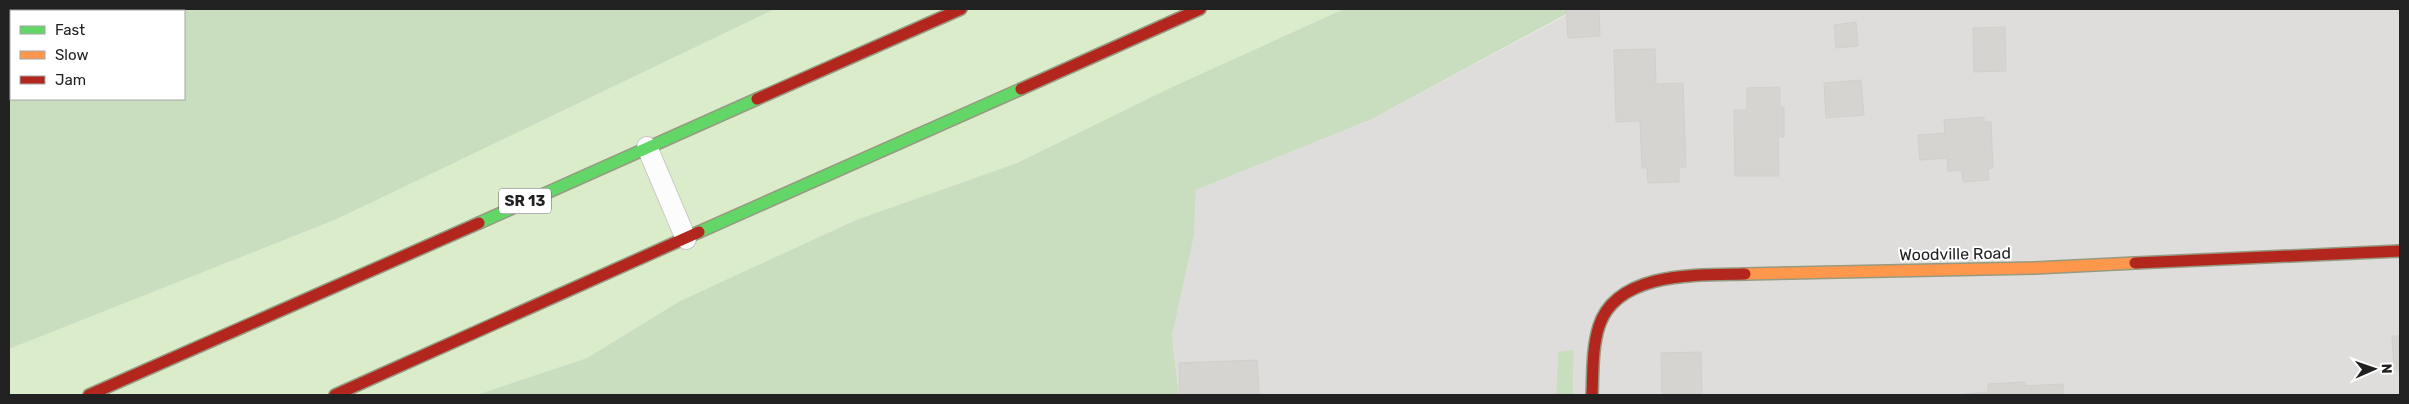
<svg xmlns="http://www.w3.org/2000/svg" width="2409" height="404" viewBox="0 0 2409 404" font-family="Rubik,sans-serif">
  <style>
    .residential { fill: #dedddb }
    .grass { fill: #daecc9 }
    .forest { fill: #c8debf; fill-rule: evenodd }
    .building { fill: #d6d4d1; stroke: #d2cfcb }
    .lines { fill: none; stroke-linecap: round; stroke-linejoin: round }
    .lane-casing { stroke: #c8c8c6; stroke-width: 22 }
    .fast-casing { stroke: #969a81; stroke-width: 14 }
    .slow-casing { stroke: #969a81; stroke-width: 14 }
    .jam-casing { stroke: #969a81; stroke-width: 14 }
    .lane { stroke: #fdfcfc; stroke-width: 20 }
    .fast { stroke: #63d668; stroke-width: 11 }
    .slow { stroke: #ff974d; stroke-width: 11 }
    .jam { stroke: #b3261e; stroke-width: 11 }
    .labels { text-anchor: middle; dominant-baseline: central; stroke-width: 4; stroke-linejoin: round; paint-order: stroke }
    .shield { fill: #fff; stroke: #646464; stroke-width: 1 }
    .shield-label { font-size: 15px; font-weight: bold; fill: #212121 }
    .street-label { font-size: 16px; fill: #212121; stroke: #fff }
  </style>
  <rect width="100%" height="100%" fill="#efeeea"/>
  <path class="residential" d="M1572 9H2400V395H1573L1574 350 1558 353 1556 395H1179L1172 336 1194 236 1196 190 1372 119 1572 12Z"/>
  <path class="grass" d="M775 9H1344L1170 88 1017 163 856 220 680 301 587 358 476 395H9V349L337 219Z"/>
  <path class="forest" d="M9 9H775L337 219 9 349ZM11 11H184V99H11Z
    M1344 9H1572V11L1372 119 1196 190 1194 236 1172 336 1179 395H476L587 358 680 301 856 220 1017 163 1170 88Z
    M1574 350 1573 395H1556L1558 352Z"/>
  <path class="building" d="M1566 9H1599L1600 36 1568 38Z
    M1856 22 1858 46 1836 48 1834 25Z
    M2005 27 2006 71 1974 72 1973 28Z
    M1655 49 1656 84 1683 83 1686 167H1679V182L1648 183 1647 168H1642L1640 121 1616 122 1614 50Z
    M1861 80 1864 115 1826 118 1824 83Z
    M1780 87V107H1784V137H1778L1779 176H1735L1734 110H1747V88Z
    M1984 117V122H1991L1993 168 1988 169 1989 180 1963 182 1962 170 1948 171 1947 158 1920 160 1918 135 1945 133 1944 120Z
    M2392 336H2400V370H2394Z
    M1701 352 1702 395H1662L1661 353Z
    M1257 360 1259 395H1180L1179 363Z
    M2025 382V386L2063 384V395H1955L1988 392V384Z"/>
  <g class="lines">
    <g class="lane-casing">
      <path id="lane" d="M647 147 686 239"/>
    </g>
    <g class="fast-casing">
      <path id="fast" d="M479 223 757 99
        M699 232 1021 89"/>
    </g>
    <g class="slow-casing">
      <path id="slow" d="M1745 274 2035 268 2135 263"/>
    </g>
    <g class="jam-casing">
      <path id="jam" d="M1021 89 1200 9
        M757 99 961 9
        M2135 263 2400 251
        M89 395 479 223
        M335 395 699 232
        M1592 395C1593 373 1592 348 1599 326 1617 271 1698 275 1745 274"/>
    </g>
    <use href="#lane" class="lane"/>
    <use href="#fast" class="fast"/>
    <use href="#slow" class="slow"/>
    <use href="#jam" class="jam"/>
  </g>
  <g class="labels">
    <rect class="shield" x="499" y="188.5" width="52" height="25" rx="4"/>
    <g class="shield-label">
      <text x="525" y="201">SR 13</text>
    </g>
    <g class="street-label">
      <text transform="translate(1955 254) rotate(-1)">Woodville Road</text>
    </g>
  </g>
  <rect width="2409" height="404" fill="none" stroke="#212121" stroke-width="20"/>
  <rect x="10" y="10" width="175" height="90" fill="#ffffff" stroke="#a6a6a6"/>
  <rect x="20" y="26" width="25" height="8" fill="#63d668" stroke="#a6a6a6"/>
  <text x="55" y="35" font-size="15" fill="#212121">Fast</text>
  <rect x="20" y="51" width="25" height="8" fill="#ff974d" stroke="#a6a6a6"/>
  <text x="55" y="60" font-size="15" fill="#212121">Slow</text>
  <rect x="20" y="76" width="25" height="8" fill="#b3261e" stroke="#a6a6a6"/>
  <text x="55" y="85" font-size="15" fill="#212121">Jam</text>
  <g transform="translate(2374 369) rotate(88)" stroke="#ffffff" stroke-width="4" paint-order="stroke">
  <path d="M0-4L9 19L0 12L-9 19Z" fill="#212121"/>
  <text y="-8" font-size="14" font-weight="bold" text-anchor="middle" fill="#212121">N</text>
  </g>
</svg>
